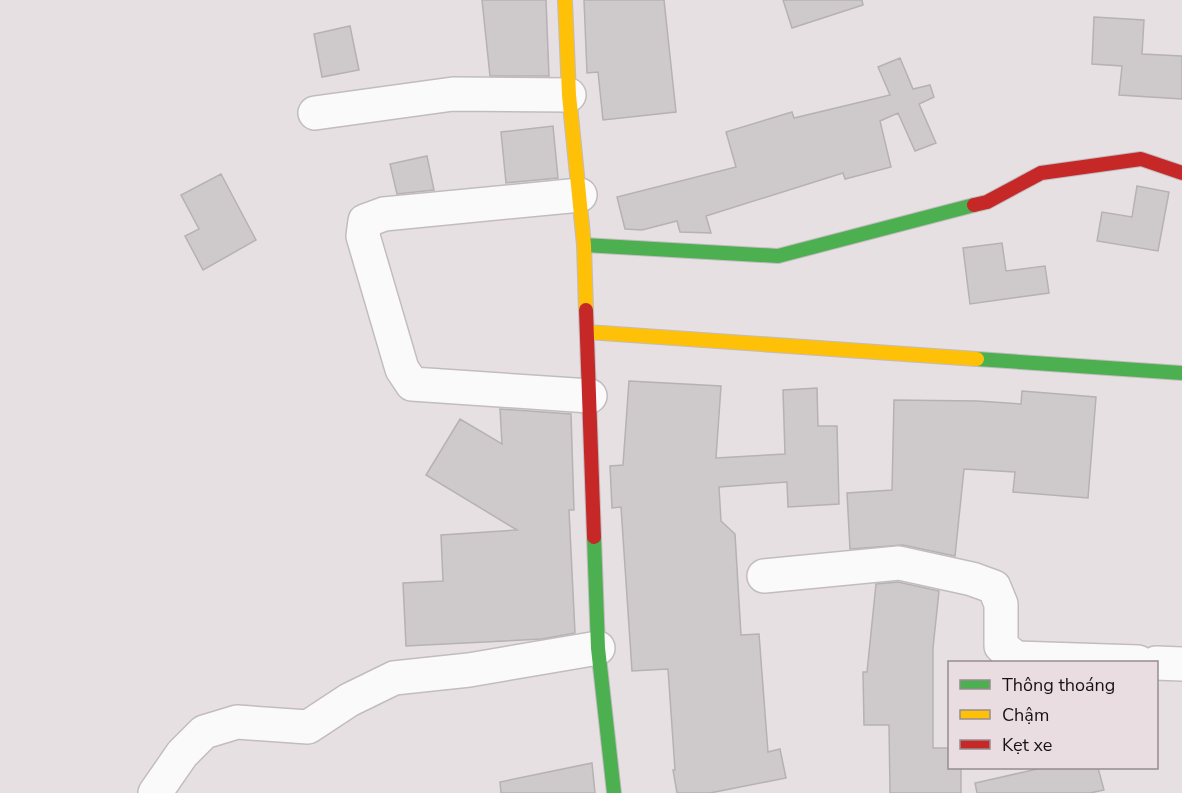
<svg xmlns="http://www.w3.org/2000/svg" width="1182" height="793" viewBox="0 0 1182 793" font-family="'Nunito Sans',sans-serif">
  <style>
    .building { fill: #cec9cb; stroke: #b6b1b3; stroke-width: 1.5 }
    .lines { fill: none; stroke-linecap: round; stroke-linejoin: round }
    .street-casing { stroke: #c2bcbf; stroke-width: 36 }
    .fast-casing { stroke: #c2bcbf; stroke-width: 16 }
    .slow-casing { stroke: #c2bcbf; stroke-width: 16 }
    .jam-casing { stroke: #c2bcbf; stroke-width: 16 }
    .street { stroke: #fbfafb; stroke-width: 33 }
    .fast { stroke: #4caf50; stroke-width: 14 }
    .slow { stroke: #ffc107; stroke-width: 14 }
    .jam { stroke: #c62828; stroke-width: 14 }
  </style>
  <rect width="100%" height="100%" fill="#e7e0e3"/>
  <path class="building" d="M482 0H546L549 76H490Z
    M584 0H664L676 112 603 120 598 72 587 73Z
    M783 0H862L863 5 792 28Z
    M1094 17 1144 20 1142 54 1182 56V99L1119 95 1122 66 1092 64Z
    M350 26 359 70 322 77 314 34Z
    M900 58 913 89 930 85 934 97 919 104 936 143 915 151 898 113 880 121 891 167 845 179 843 173 706 216 711 233 680 232 677 221 642 230 625 229 617 197 736 167 726 132 792 112 794 118 890 95 878 67Z
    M553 126 558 178 506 183 501 132Z
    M427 156 434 190 397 194 390 164Z
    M221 174 256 240 203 270 185 236 199 229 181 195Z
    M1137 186 1169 192 1158 251 1097 241 1102 212 1132 217Z
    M1002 243 1006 271 1045 266 1049 293 970 304 963 248Z
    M629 381 721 386 716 458 785 454 783 390 817 388 818 426H837L839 504 788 507 787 482 719 487 721 521 735 534 741 635 759 634 768 752 780 749 786 778 710 793H677L673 770H675L668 669 632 671 621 507 612 508 610 466 623 465Z
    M1022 391 1096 397 1088 498 1013 492 1015 472 964 469 955 556 903 545 850 549 847 493 892 490 894 400 978 401 1021 404Z
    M500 409 571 414 574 510H569L575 633 542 639 406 646 403 583 443 581 441 535 517 530 426 475 460 419 502 444Z
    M898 582 939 591 933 648V748H950V768H961V793H890L889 725H864L863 672H867L876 584Z
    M592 763 595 793H501L500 782Z
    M1042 768H1098L1104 790 1090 793H977L975 783Z"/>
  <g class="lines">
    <g class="street-casing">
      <path id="street" d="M315 113 453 94 569 95
        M580 195 384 214 365 221 363 236 402 369 412 384 590 396
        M764 576 899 563 972 579 994 587 1001 604V646L1016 658 1138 662
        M1156 663 1182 664
        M155 793 182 754 204 732 237 722 308 727 349 700 394 678 469 670 598 648"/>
    </g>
    <g class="fast-casing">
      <path id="fast" d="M584 245 778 256 974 205
        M977 359 1182 373
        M594 537 598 648 614 793"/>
    </g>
    <g class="slow-casing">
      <path id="slow" d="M565 0 569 95 584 245 586 310
        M587 332 977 359"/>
    </g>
    <g class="jam-casing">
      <path id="jam" d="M974 205 987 202 1041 173 1141 159 1182 173
        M586 310 594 537"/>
    </g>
    <use href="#street" class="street"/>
    <use href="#fast" class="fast"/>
    <use href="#slow" class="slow"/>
    <use href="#jam" class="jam"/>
  </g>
  <rect x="948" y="661" width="210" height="108" fill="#eadde2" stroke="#968c90" stroke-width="1.5"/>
  <rect x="960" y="680" width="30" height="9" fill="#4caf50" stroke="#968c90" stroke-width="1.5"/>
  <text x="1002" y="691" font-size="18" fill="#171315">Thông thoáng</text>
  <rect x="960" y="710" width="30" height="9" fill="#ffc107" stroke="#968c90" stroke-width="1.5"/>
  <text x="1002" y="721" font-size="18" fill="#171315">Chậm</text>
  <rect x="960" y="740" width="30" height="9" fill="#c62828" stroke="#968c90" stroke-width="1.5"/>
  <text x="1002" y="751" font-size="18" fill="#171315">Kẹt xe</text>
</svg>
